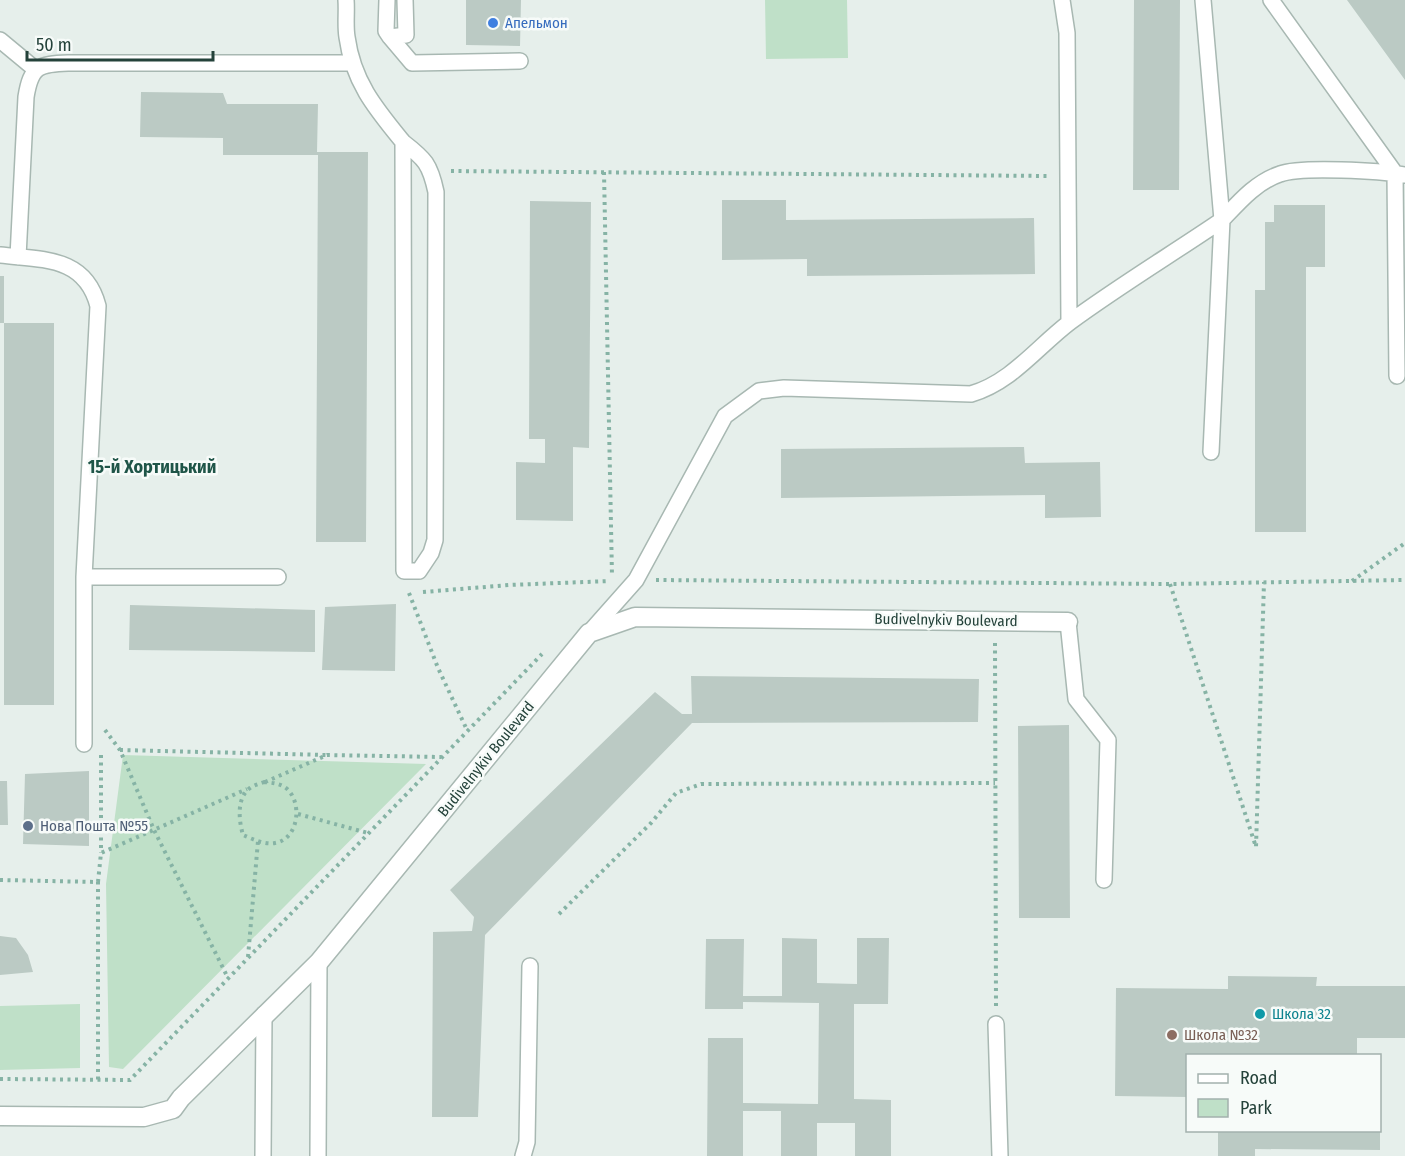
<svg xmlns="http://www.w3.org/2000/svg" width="1405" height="1156" viewBox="0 0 1405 1156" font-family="'Fira Sans Condensed',sans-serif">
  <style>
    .green { fill: #bfe0c8 }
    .building { fill: #bbcac4 }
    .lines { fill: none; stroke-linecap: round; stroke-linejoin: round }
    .lane-casing { stroke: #a8b8b2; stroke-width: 18 }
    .street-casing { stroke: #a8b8b2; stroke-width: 21 }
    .path { stroke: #86b3a5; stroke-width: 4; stroke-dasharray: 3 4.5; stroke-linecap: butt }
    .lane { stroke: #fff; stroke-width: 15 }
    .street { stroke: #fff; stroke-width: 18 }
    .shop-dot { fill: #3f7fe0; stroke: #f7fbf9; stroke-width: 2 }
    .service-dot { fill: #5c6f8a; stroke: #f7fbf9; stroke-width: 2 }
    .culture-dot { fill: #0f9aa8; stroke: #f7fbf9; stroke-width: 2 }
    .education-dot { fill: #8d6e63; stroke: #f7fbf9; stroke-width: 2 }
    .labels { text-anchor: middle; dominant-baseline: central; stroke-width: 5; stroke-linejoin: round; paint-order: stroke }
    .shop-label { font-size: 15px; fill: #366cbe; stroke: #f7fbf9; text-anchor: start }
    .street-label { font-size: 15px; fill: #24423a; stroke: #f7fbf9 }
    .service-label { font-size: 15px; fill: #4e5e75; stroke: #f7fbf9; text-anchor: start }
    .culture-label { font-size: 15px; fill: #0d838f; stroke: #f7fbf9; text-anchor: start }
    .education-label { font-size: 15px; fill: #785e54; stroke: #f7fbf9; text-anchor: start }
    .quarter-label { font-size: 18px; font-weight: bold; fill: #1f5548; stroke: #f7fbf9 }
  </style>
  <rect width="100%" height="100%" fill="#e6efeb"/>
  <path class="green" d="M765 0H847L848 58 766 59Z
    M123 755 426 764 123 1069 109 1067 106 884Z
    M80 1004V1068L0 1070V1006Z"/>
  <path class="building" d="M466 0H521L520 46 466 45Z
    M1134 0H1180L1179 190H1133Z
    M1347 0H1405V80Z
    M141 92 223 93 227 104H318L317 152H368L366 542H316L318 155H223V138L140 137Z
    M722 200H786V220L1034 218 1035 274 807 276V259L722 260Z
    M530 201 591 202 589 448 573 447V521L516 520V462L545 463V439H529Z
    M1274 205H1325V267H1306V532H1255V290H1265V222H1274Z
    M0 276H4V323H0Z
    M4 323H54V705H4Z
    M1024 447 1025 463 1100 462 1101 517 1045 518V495L781 498V449Z
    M396 604 395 671 322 670 325 607Z
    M130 605 315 610V652L129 650Z
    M691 676 979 679 978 722 692 723 485 935 478 1117H432L433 932 472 931 474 917 450 890 655 692 682 714H692Z
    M1069 725 1070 918H1019L1018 726Z
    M89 771V846L23 844 25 774Z
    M0 781H7L8 825H0Z
    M0 936 16 938 28 955 33 972 0 975Z
    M782 938 817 939V983L857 984V938H889L888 1004H854V1099L891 1100V1156H855V1123H817V1156H781V1111H743V1156H707L708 1038H743V1103L818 1104 819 1003 743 1002V1009H705L706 939H744L743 996H782Z
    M1228 976 1317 977 1316 986H1405V1038H1357V1056H1188V1097L1115 1096 1116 988 1228 989Z
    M1218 1130H1380V1150L1255 1149V1156H1218Z"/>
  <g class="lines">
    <g class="lane-casing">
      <path id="lane" d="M346 0C347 12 345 25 347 37 353 82 376 109 403 142L404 571H419L431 553 435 540 436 192C430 164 425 159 403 142
        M387 0 386 31 390 37 412 63 520 61
        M1062 0 1067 33 1069 323
        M1271 0 1395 173 1397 376
        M390 37 406 35 405 0
        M0 40 35 69
        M0 255C42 260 85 256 98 306L84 577H278
        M18 257 26 97C31 66 39 64 68 63H353
        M1211 452 1222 220C1239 202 1256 182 1280 174 1301 166 1381 171 1405 175
        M84 577V744
        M1068 622 1076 699 1108 740 1104 880
        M589 633 636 580 725 416 759 391 784 388 971 394C1012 382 1037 347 1070 322 1119 286 1172 254 1222 220L1203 0
        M996 1024 1000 1156
        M263 1156 264 1014
        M318 1156 319 962
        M523 1156 527 1142 530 966"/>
    </g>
    <g class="street-casing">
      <path id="street" d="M0 1116 144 1117 173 1109 181 1098 319 962 589 633 635 617 1068 622"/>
    </g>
    <path class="path" d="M451 171 1049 176
      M604 172 612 576
      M656 580 1170 584 1405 580
      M1352 581 1405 543
      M1170 584 1256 847 1264 582
      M423 592 509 585 610 581
      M409 593 438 668 467 730
      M995 643 996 1007
      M105 730 120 750 154 830 228 978
      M120 750 327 755
      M101 755V853
      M264 782C272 783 279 783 286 788 303 802 299 839 275 843 265 845 252 839 243 835 239 821 236 798 250 788 254 785 259 784 264 782Z
      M265 782 327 755 441 757
      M298 814 368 833
      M0 880 98 882V1080
      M98 882 101 853 247 789
      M559 914 651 823 676 793 701 784 995 783
      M248 957 258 841
      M0 1079 130 1080 542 654"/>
    <use href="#lane" class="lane"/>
    <use href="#street" class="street"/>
  </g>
  <circle class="shop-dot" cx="493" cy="23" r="6"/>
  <circle class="service-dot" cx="28" cy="826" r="6"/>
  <circle class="culture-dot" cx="1260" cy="1014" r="6"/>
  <circle class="education-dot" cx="1172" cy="1035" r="6"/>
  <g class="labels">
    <g class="shop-label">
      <text x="505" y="23">Апельмон</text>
    </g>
    <g class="street-label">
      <text transform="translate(946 620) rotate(1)">Budivelnykiv Boulevard</text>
      <text transform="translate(486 759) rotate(-51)">Budivelnykiv Boulevard</text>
    </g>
    <g class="service-label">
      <text x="40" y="826">Нова Пошта №55</text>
    </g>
    <g class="culture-label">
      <text x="1272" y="1014">Школа 32</text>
    </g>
    <g class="education-label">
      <text x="1184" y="1035">Школа №32</text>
    </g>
    <g class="quarter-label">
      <text x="152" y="467">15-й Хортицький</text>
    </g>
  </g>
  <rect x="1186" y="1054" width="195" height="78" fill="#f7fbf9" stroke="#a3b1ad" stroke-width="1.5"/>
  <rect x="1198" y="1074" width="30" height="9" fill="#ffffff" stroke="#a3b1ad" stroke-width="1.5"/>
  <text x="1240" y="1084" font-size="18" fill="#24423a">Road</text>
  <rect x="1198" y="1099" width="30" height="18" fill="#bfe0c8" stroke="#a3b1ad" stroke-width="1.5"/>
  <text x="1240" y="1114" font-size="18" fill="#24423a">Park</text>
  <path d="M27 51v9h186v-9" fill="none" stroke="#24423a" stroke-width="3"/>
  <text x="36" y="51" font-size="18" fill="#24423a" stroke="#f7fbf9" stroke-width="4.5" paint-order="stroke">50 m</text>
</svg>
